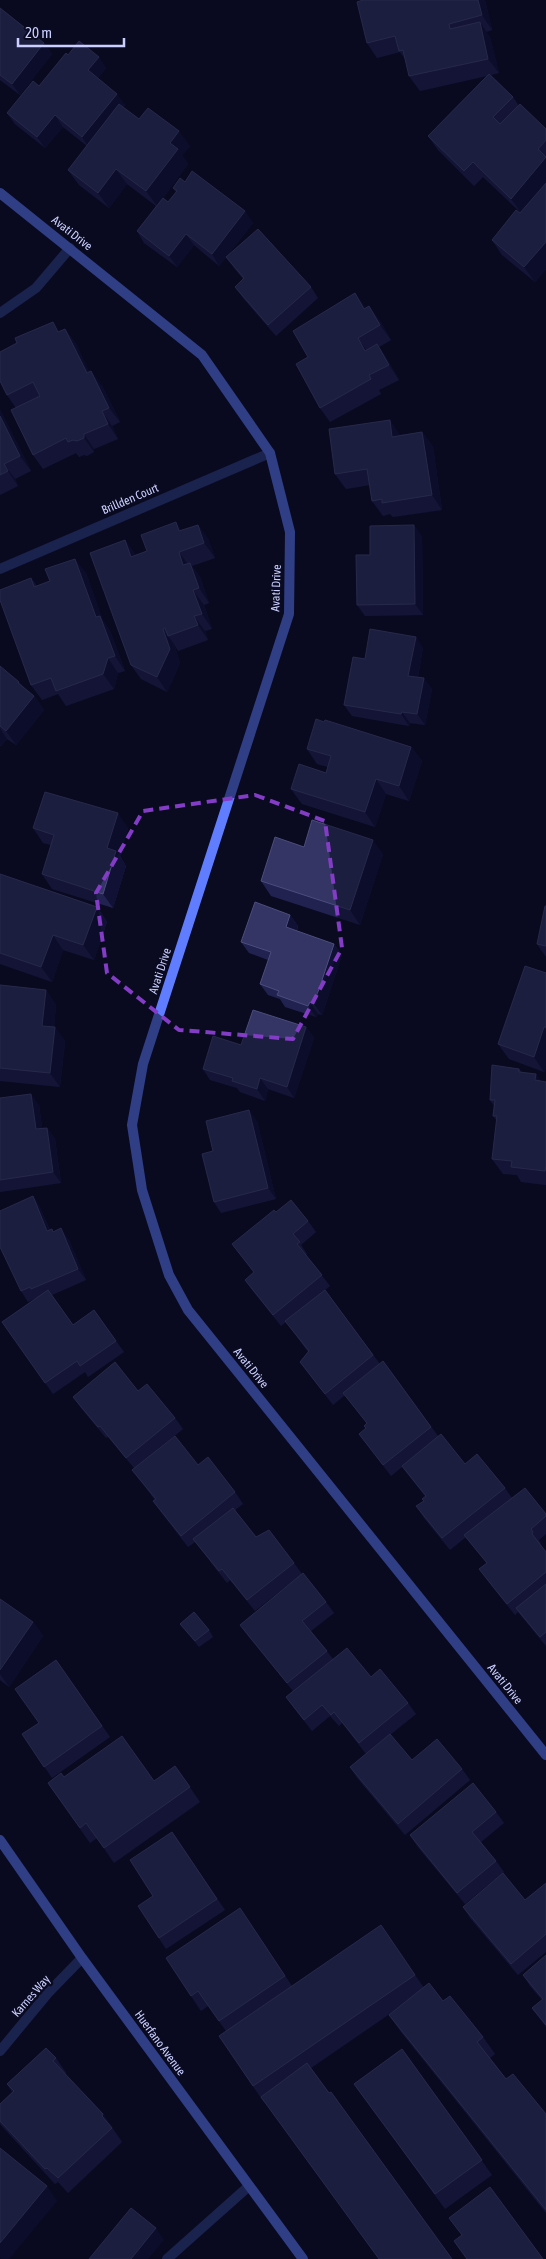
<svg xmlns="http://www.w3.org/2000/svg" width="546" height="2259" viewBox="0 0 546 2259" font-family="'Asap Condensed',sans-serif">
  <style>
    .lines { fill: none; stroke-linecap: round; stroke-linejoin: round }
    .lane { stroke: #303e85; stroke-width: 10 }
    .street { stroke: #303e85; stroke-width: 10 }
    .secondary { stroke: #617dff; stroke-width: 10 }
    .wall { fill: #222251 }
    .shaded-wall { fill: #111136 }
    .building { fill: #343564; stroke: #4b4d7c }
    .marked { fill: none; stroke: #833cc5; stroke-width: 4; stroke-dasharray: 10 6; stroke-linejoin: round }
    .labels { text-anchor: middle; dominant-baseline: central; stroke-width: 5; stroke-linejoin: round; paint-order: stroke }
    .street-label { font-size: 12px; fill: #cacfff; stroke: #0a0b21 }
  </style>
  <rect width="100%" height="100%" fill="#0a0b21"/>
  <g class="lines">
    <path class="lane" d="M167 2259 249 2186"/>
    <path class="street" d="M0 313 36 288 70 248
      M0 569 270 453
      M0 2051 48 1993 82 1958"/>
    <path class="secondary" d="M0 193 202 355 270 453 290 532 289 614 143 1064 132 1125 142 1190 169 1275 188 1310 546 1755
      M0 1840 82 1958 303 2259"/>
  </g>
  <path class="wall" d="M363 0H485L492 30 486 32 490 37 499 73 491 75 513 97 519 106 546 129V269L535 282 502 255 492 240 521 213 483 177 474 186 438 150 428 136 487 76 420 91 409 76 405 59 400 52 377 58 367 43Z
    M0 8 44 43 52 54 20 95 0 80Z
    M68 55 106 68 98 78 125 105 123 107 139 119 190 146 182 155 188 164 163 198 168 202 176 192 173 188 185 182 253 223 219 266 194 245 177 267 144 243 137 231 156 206 127 184 109 208 79 185 68 170 87 146 63 127 45 148 15 124 7 113 39 86Z
    M226 257 311 287 318 298 276 336 243 298 235 287 243 279 234 268Z
    M366 308 380 321 391 340 379 347 387 359 399 380 379 390 381 394 330 422 320 408 308 357Z
    M65 329 76 344 89 372 102 386 120 422 112 426 118 439 94 449V452L87 456 84 455 79 457 76 453 43 469 33 455 16 408 7 395 60 331Z
    M0 410 31 471 15 479 18 486 0 495Z
    M422 432 433 447 442 510 393 517 390 514 383 516 372 501 370 485 346 489 335 474 400 435Z
    M198 525 208 539 215 558 192 566 200 577 209 603 204 605 212 629 205 631 208 640 178 651 174 644 180 663 167 692 141 679 131 665 136 555 147 551 182 530Z
    M422 536 423 615 365 616 357 605 370 555Z
    M86 573 102 619 110 631 125 671 118 673 114 689 66 706 58 694 42 700 31 685V578L37 586Z
    M423 648 418 677 432 689 425 725 410 723 409 726 352 716 344 705 365 659Z
    M0 666 19 682 24 687 34 696 44 710 16 745 7 739 1 746H0Z
    M324 722 411 747 422 761 409 801 386 794 375 827 302 804 291 789 326 773 328 767 317 764 307 749Z
    M33 828H128L120 856 126 866 113 908 52 889 42 874 51 845 43 843Z
    M304 847 383 854 360 925 271 896 261 881Z
    M0 874 97 907 107 922 94 960 63 950 52 982 0 964Z
    M546 906V957L537 944Z
    M290 915 298 926 297 931 334 944 342 955 322 1015 318 1014 316 1017 285 1007 280 999 268 995 260 984 268 960 249 953 241 942Z
    M546 973V1067L544 1072 509 1059 498 1044Z
    M0 985 46 990 56 1005 54 1027 65 1041 60 1087 0 1081Z
    M306 1027 314 1038 294 1098 268 1089 265 1101 240 1092 237 1088 210 1080 203 1069 241 1045Z
    M519 1069 522 1072 541 1081 546 1082V1185L521 1182 517 1175 503 1174 492 1159 497 1121 493 1116 494 1106 490 1100Z
    M0 1098 39 1105 42 1128H47L55 1139 61 1183 0 1192Z
    M257 1121 276 1199 221 1213 214 1202 213 1151Z
    M33 1196 40 1208 50 1230 69 1240 86 1280 52 1295 73 1325 94 1310 124 1352 88 1377 85 1372 53 1394 2 1322 37 1298 28 1302 21 1291Z
    M276 1212 308 1221 316 1232 301 1245 307 1254 306 1255 330 1286 303 1308 325 1290 380 1364 383 1361 438 1436 465 1464 505 1488 512 1498 546 1514V1534L539 1540 541 1544H540L546 1552V1646L518 1612 515 1615 487 1580 479 1569 487 1563 466 1537 450 1550 424 1518 416 1506 424 1501 425 1496 402 1467 391 1476 359 1434 366 1428 367 1424 345 1395 333 1405 300 1362 308 1352 286 1322 281 1326 253 1291 245 1280 254 1273 232 1244Z
    M138 1391 175 1418 183 1429 158 1449 198 1465 235 1492 243 1504 235 1510 256 1537 294 1563 302 1574 326 1602 334 1613 311 1631 333 1659 371 1677 408 1703 416 1714 390 1735 412 1760 462 1769 470 1780 405 1835 358 1779 350 1767 366 1754 342 1723 339 1726 330 1716 312 1731 294 1708 286 1697 293 1691 248 1636 240 1625 293 1581 255 1611 230 1580 227 1583 195 1542 188 1547 161 1512 153 1501 155 1500 132 1470 134 1468 108 1437 106 1438 81 1408 73 1397Z
    M0 1599 33 1622 43 1636 9 1687 0 1680Z
    M180 1624 209 1630 213 1637 199 1647Z
    M56 1660 110 1737 52 1778 22 1734 39 1723Z
    M175 1766 200 1802 114 1863 97 1838 90 1843 48 1783 64 1777 154 1781Z
    M496 1812 504 1823 481 1842 496 1861 504 1872 465 1904 417 1846 410 1835Z
    M172 1832 225 1910 166 1949 138 1906 153 1896Z
    M546 1883V1952L518 1975 470 1918 463 1907 525 1900Z
    M250 1923 292 1986 391 1940 424 1988 443 2001 483 2037 495 2054 490 2058 506 2079 546 2114V2213L401 2032 389 2015 391 2013 311 2068 452 2259 263 2101 219 2036 226 2031 208 2006 201 2011 191 1996Z
    M546 1955V2027L532 2008 542 2000 530 1986 523 1975Z
    M402 2049 492 2175 445 2209 354 2084Z
    M56 2058 66 2073 65 2074 103 2114 122 2142 68 2193 58 2182 55 2184 0 2124V2104L12 2092 7 2084Z"/>
  <path class="shaded-wall" d="M478 0H485L492 30 482 15Z
    M480 22 490 37 499 73 488 59Z
    M44 43 52 54 20 95 12 84Z
    M99 57 106 68 96 81 88 70Z
    M117 94 125 105 89 148 82 137Z
    M55 115 63 127 45 148 37 137Z
    M179 131 190 146 182 155 188 164 157 206 146 191 170 143Z
    M546 157V184L522 214 511 199Z
    M116 169 127 184 109 208 98 193Z
    M245 211 253 223 219 266 212 254Z
    M186 234 194 245 177 267 169 256Z
    M546 242V269L535 282 524 267Z
    M355 293 366 308 374 324 364 309Z
    M369 306 380 321 391 340 380 325Z
    M65 329 76 344 97 388 87 373Z
    M358 338 368 353 365 351Z
    M377 344 387 359 399 380 389 365Z
    M91 371 102 386 120 422 109 408Z
    M0 410 31 471 20 456 0 416Z
    M102 411 112 426 118 439 108 424Z
    M390 420 400 435 402 451 392 437Z
    M422 432 433 447 442 510 432 495Z
    M84 434 94 449V452L84 438Z
    M4 464 15 479 18 486 8 471Z
    M176 522 186 537 179 531Z
    M198 525 208 539 215 558 204 543Z
    M414 525 422 536 423 615 415 604Z
    M125 540 136 555 141 571 131 557Z
    M179 552 190 567 183 565Z
    M75 559 86 573 102 619 110 631 125 671 115 656 96 617Z
    M190 563 200 577 209 603 199 588Z
    M193 590 204 605 212 629 202 614Z
    M194 616 205 631 208 640 198 625Z
    M163 629 174 644 180 663 167 692 157 677Z
    M416 637 423 648 416 687 408 676Z
    M108 658 118 673 114 689 103 674Z
    M424 678 432 689 425 725 417 714Z
    M34 696 44 710 16 745 6 731Z
    M402 712 410 723 409 726 401 714Z
    M0 728 7 739 1 746 0 745Z
    M411 747 422 761 409 801 399 786Z
    M376 779 386 794 375 827 365 812Z
    M118 813 128 828 120 856 126 866 113 908 103 894 107 848Z
    M373 840 383 854 360 925 350 910Z
    M97 907 107 922 94 960 83 945Z
    M290 915 298 926 294 938 286 927Z
    M53 935 63 950 52 982 41 967Z
    M334 944 342 955 322 1015 314 1004Z
    M46 990 56 1005 53 1041 42 1026Z
    M310 1002 318 1014 316 1017 308 1006Z
    M55 1027 65 1041 60 1087 50 1073Z
    M306 1027 314 1038 294 1098 287 1087Z
    M544 1027 546 1030V1067L544 1072 534 1057Z
    M536 1074 546 1088 535 1080Z
    M260 1078 268 1089 265 1101 257 1089Z
    M31 1094 39 1105 44 1140 36 1129Z
    M249 1110 257 1121 276 1199 268 1188Z
    M47 1128 55 1139 61 1183 53 1172Z
    M33 1196 40 1208 55 1243 47 1231Z
    M61 1228 69 1240 86 1280 78 1269Z
    M33 1622 43 1636 9 1687 0 1674V1670Z
    M103 2114 114 2129H113L102 2116Z
    M47 2186 57 2201 9 2259H1L0 2257V2243Z
    M156 2228 164 2240 148 2259H131Z"/>
  <path class="building" d="M363 0H478L482 15 449 24 450 29 480 22 488 59 409 76 403 50 399 51 395 36 367 43 357 2Z
    M0 8 44 43 12 84 0 75Z
    M79 41 99 57 88 70 117 94 82 137 55 115 37 137 7 113 33 81 39 86 66 53 68 55Z
    M489 74 513 97 493 117 500 124 520 104 546 129V140L538 149 546 157 511 199 473 162 464 171 428 136Z
    M119 104 139 119 148 108 179 131 170 143 178 149 146 191 116 169 98 193 68 170Z
    M192 171 245 211 212 254 186 234 169 256 137 231 163 198 168 202 177 191 173 188 180 178 185 182Z
    M546 183V242L524 267 492 240 516 210 520 213Z
    M258 229 311 287 268 325 235 287 244 278 226 257Z
    M355 293 364 309 369 306 380 325 358 338 365 351 377 344 389 365 369 375 371 379 320 408 296 364 308 357 293 331Z
    M53 322 58 332 65 329 87 373 91 371 109 408 102 411 108 424 84 434V438L77 441 73 440 68 442 66 438 33 455 11 410 40 396 33 382 7 395 0 381V352L17 343 15 338Z
    M0 416 20 456 4 464 8 471 0 475Z
    M390 420 392 437 422 432 432 495 382 503V499L372 501 367 469 335 474 329 429Z
    M176 522 179 531 198 525 204 543 179 552 183 565 190 563 199 588 193 590 202 614 194 616 198 625 168 636 165 628 163 629 170 649 157 677 131 665 90 553 125 540 131 557 147 551 141 535Z
    M414 525 415 604 357 605 356 555H370V526Z
    M75 559 96 617 100 616 115 656 108 658 103 674 56 691 51 678 31 685 0 600V590L31 578 34 587 50 581 45 569Z
    M370 629 416 637 408 676 424 678 417 714 402 712 401 714 344 705 353 657 365 659Z
    M0 666 19 682 18 683 34 696 6 731 0 726Z
    M316 719 324 722 325 720 411 747 399 786 376 779 365 812 291 789 299 764 326 773 331 756 307 749Z
    M45 792 118 813 107 848 116 851 103 894 42 874 54 835 33 828Z
    M312 820 373 840 350 910 261 881 275 837 304 847Z
    M0 874 97 907 83 945 53 935 41 967 0 953Z
    M255 902 290 915 286 927 334 944 314 1004 310 1002 308 1006 277 995 279 991 260 984 271 952 241 942Z
    M545 906H546V946L537 944Z
    M525 966 546 973V1027H544L534 1057 498 1044Z
    M0 985 46 990 42 1026 55 1027 50 1073 0 1068Z
    M253 1010 306 1027 287 1087 260 1078 257 1089 232 1081 233 1078 203 1069 213 1036 241 1045Z
    M492 1065 519 1069V1072L536 1074 535 1080 546 1082V1166L545 1171 511 1167 512 1161 492 1159 497 1116H493L495 1100H490Z
    M31 1094 36 1129 47 1128 53 1172 0 1180V1098Z
    M249 1110 268 1188 214 1202 202 1154 213 1151 206 1121Z
    M33 1196 47 1231 52 1229 53 1232 61 1228 78 1269 31 1289 30 1287 21 1291 0 1247V1211Z
    M291 1200 308 1221 293 1234 300 1242 297 1244 322 1275 273 1315 245 1280 254 1272 232 1244 274 1210 276 1212Z
    M48 1290 73 1325 94 1310 116 1341 80 1366 77 1361 45 1383 2 1322Z
    M325 1290 373 1355 325 1394 300 1362 309 1351 285 1321Z
    M383 1361 431 1427 383 1465 359 1434 366 1428 364 1426 367 1423 343 1393Z
    M115 1362 138 1391 147 1384 175 1418 126 1458 100 1426 98 1427 73 1397Z
    M441 1434 465 1464 477 1454 505 1488 442 1538 416 1506 424 1501 422 1499 426 1496 402 1466Z
    M175 1436 198 1465 208 1457 235 1492 181 1536 153 1501 156 1499 132 1470Z
    M525 1488 546 1514V1516L531 1529 533 1532 532 1534 546 1552V1572L507 1604 479 1569 487 1563 464 1535Z
    M233 1508 256 1537 269 1530 294 1563 247 1600 222 1569 219 1571 193 1539Z
    M303 1573 326 1602 302 1621 327 1651 287 1683 240 1625Z
    M546 1584V1632L540 1637 516 1608Z
    M0 1599 33 1622 0 1670Z
    M194 1612 209 1630 195 1641 180 1624Z
    M347 1648 371 1677 380 1669 408 1703 359 1743 334 1712 331 1715 322 1705 304 1720 286 1697Z
    M56 1660 102 1726 44 1767 22 1734 39 1723 15 1689Z
    M390 1734 412 1760 437 1739 462 1769 398 1824 350 1767Z
    M122 1736 154 1781 175 1766 190 1787 104 1848 86 1823 80 1828 48 1783 61 1773 64 1777Z
    M473 1783 496 1812 472 1832 496 1861 457 1893 410 1835Z
    M172 1832 217 1899 159 1938 138 1906 153 1896 130 1860Z
    M503 1873 525 1900 546 1883V1934L511 1964 463 1907Z
    M240 1908 285 1976 219 2021 198 1991 191 1996 166 1958Z
    M381 1925 415 1975 253 2086 219 2036Z
    M546 1955V2025L532 2008 543 1999 523 1975Z
    M429 1983 443 2001 450 1996 483 2037 477 2042 506 2079 513 2074 546 2114V2210L389 2015Z
    M46 2048 56 2058 53 2061 103 2114 102 2116 112 2128 58 2178 47 2168 45 2169 0 2121V2104L14 2091 7 2084Z
    M402 2049 482 2160 435 2194 354 2084Z
    M307 2063 329 2093 331 2092 452 2259H379L261 2097Z
    M0 2148 47 2186 0 2243Z
    M490 2187 543 2259H467L454 2241 462 2235 449 2218Z
    M131 2208 156 2228 131 2259H89Z"/>
  <path d="M0 0H546V2259H0ZM255 795 325 821 342 948 293 1039 179 1030 107 973 96 893 143 811Z" fill="#0a0b21" fill-opacity=".55" fill-rule="evenodd"/>
  <path class="marked" d="M255 795 325 821 342 948 293 1039 179 1030 107 973 96 893 143 811Z"/>
  <g class="labels">
    <g class="street-label">
      <text transform="translate(72 233) rotate(38)">Avati Drive</text>
      <text transform="translate(130 499) rotate(-23)">Brillden Court</text>
      <text transform="translate(276 588) rotate(-88)">Avati Drive</text>
      <text transform="translate(160 971) rotate(-72)">Avati Drive</text>
      <text transform="translate(251 1368) rotate(51)">Avati Drive</text>
      <text transform="translate(505 1684) rotate(51)">Avati Drive</text>
      <text transform="translate(31 1996) rotate(-49)">Karnes Way</text>
      <text transform="translate(160 2043) rotate(54)">Huerfano Avenue</text>
    </g>
  </g>
  <path d="M18 38v8h106v-8" fill="none" stroke="#cacfff" stroke-width="2.5"/>
  <text x="25" y="38" font-size="15" fill="#cacfff" stroke="#0a0b21" stroke-width="4" paint-order="stroke">20 m</text>
</svg>
